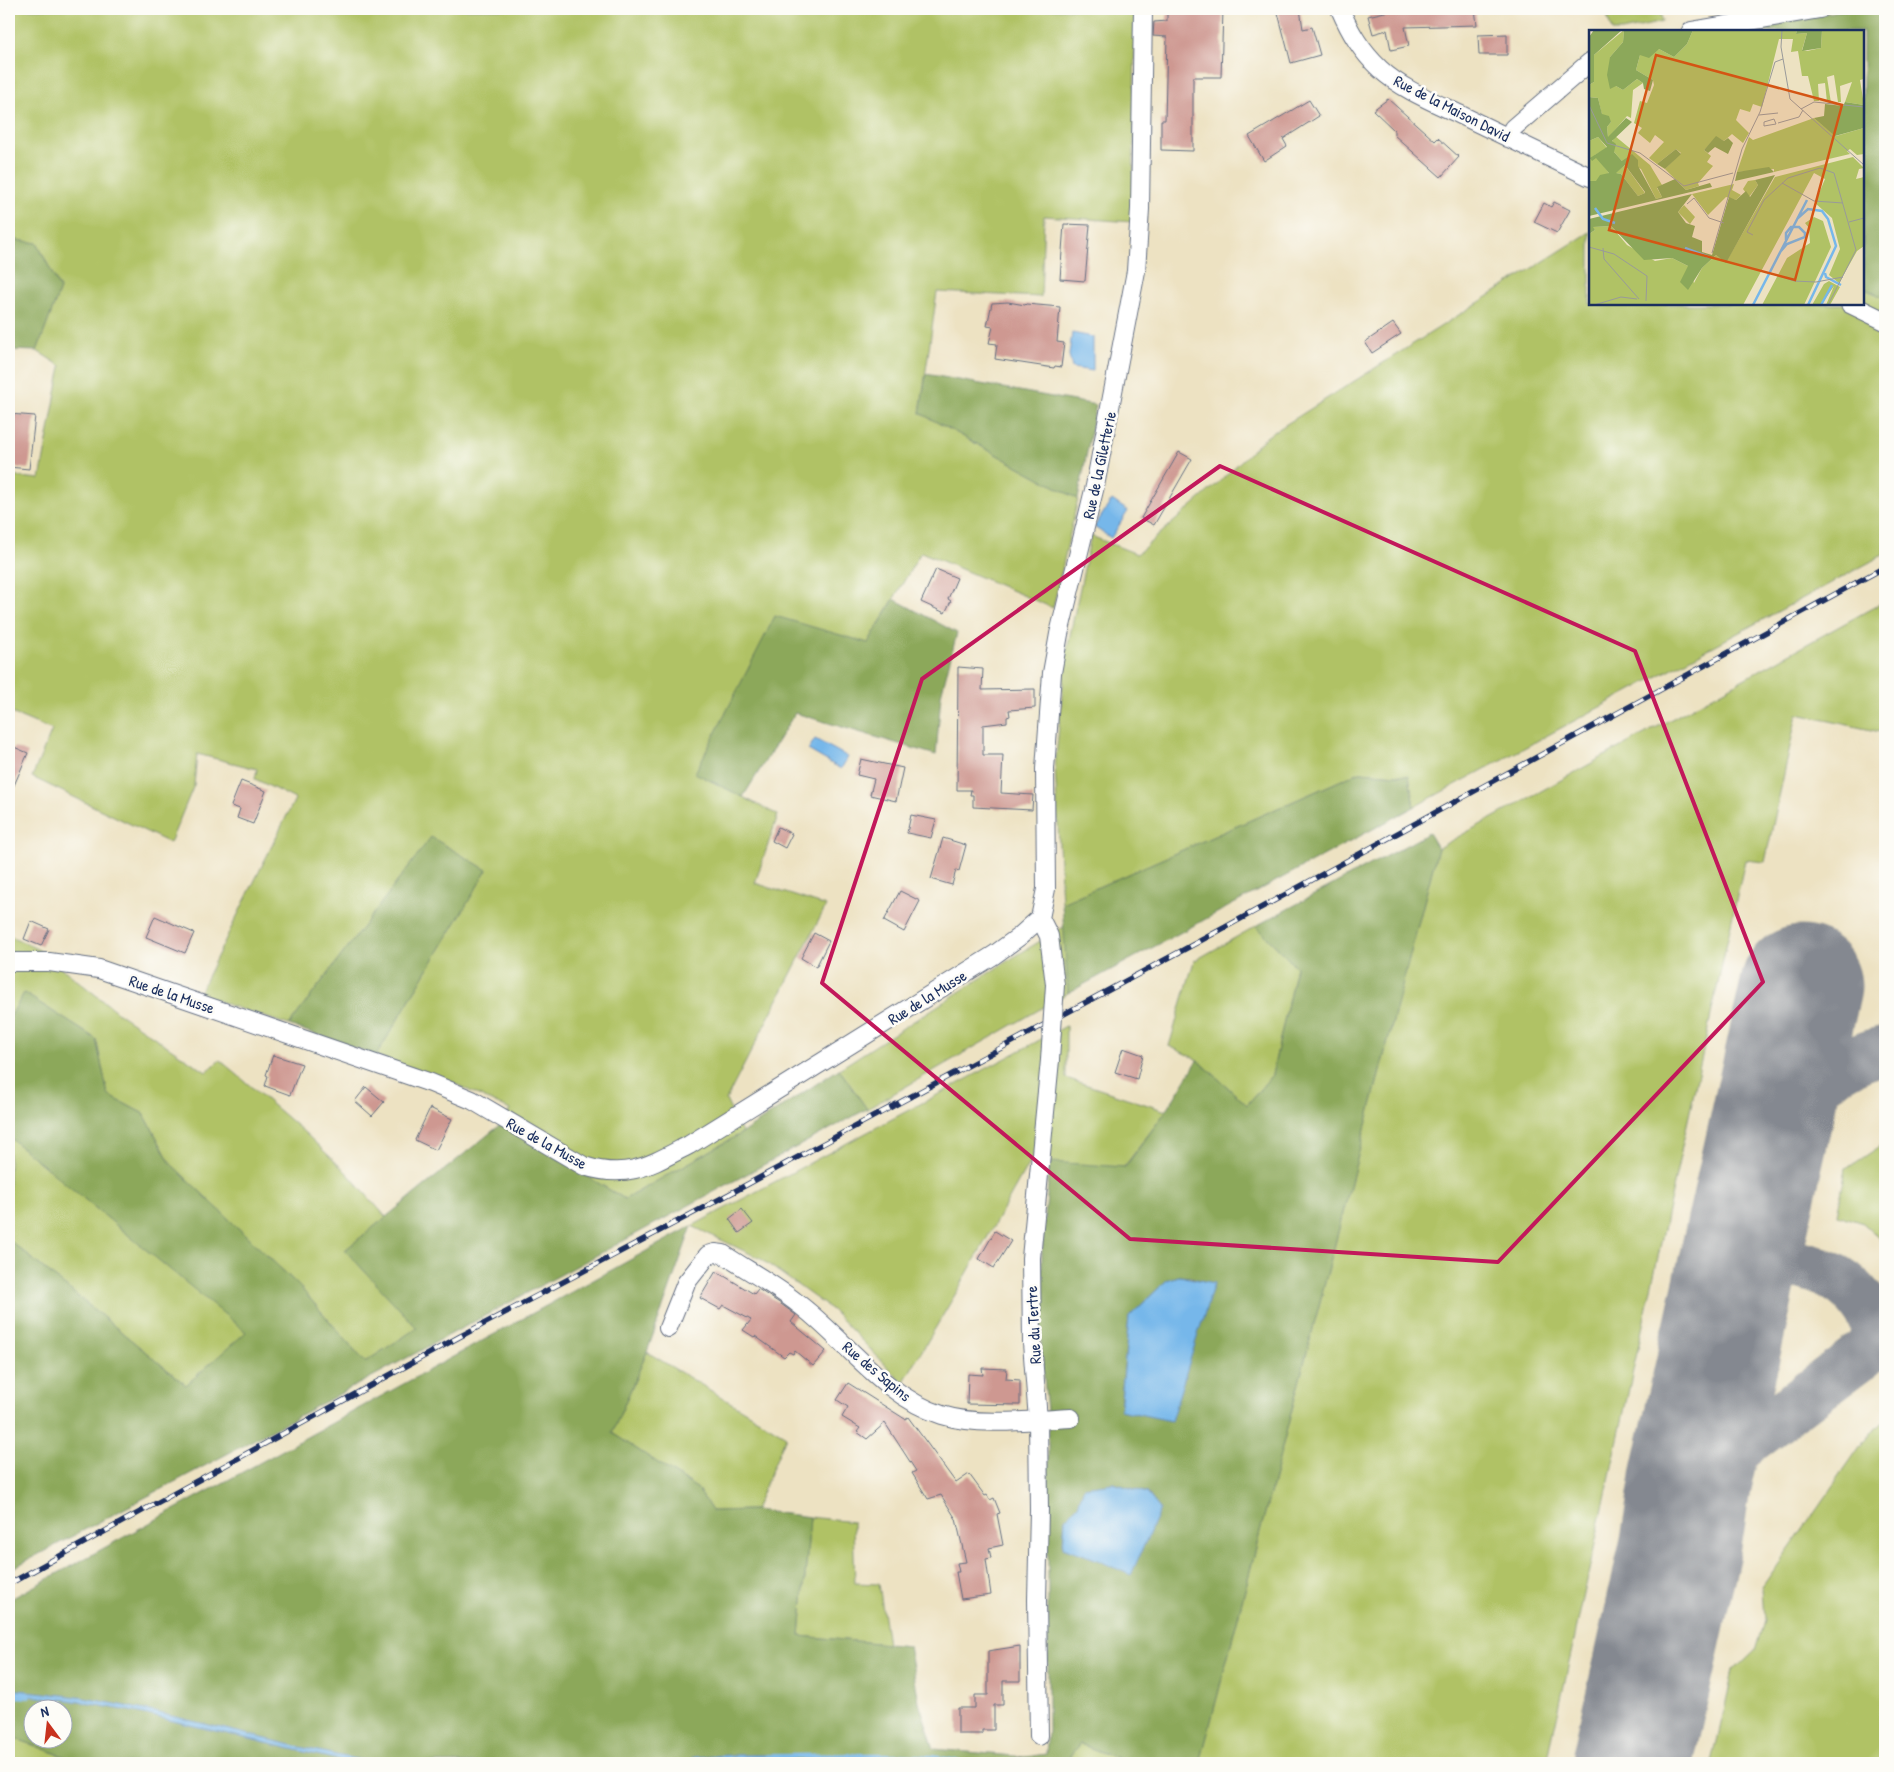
<svg xmlns="http://www.w3.org/2000/svg" width="1894" height="1772" viewBox="0 0 1894 1772" font-family="'Patrick Hand',sans-serif">
  <style>
    .green { fill: #b0c265; stroke: #667862 }
    .forest { fill: #8ca85a; stroke: #546c5c; fill-rule: evenodd }
    .water { fill: #76b7ea; stroke: #4873a4 }
    .lines { fill: none; stroke-linecap: round; stroke-linejoin: round }
    .stream { stroke: #76b7ea; stroke-width: 5.5 }
    .taxiway { stroke: #848890; stroke-width: 49 }
    .runway { stroke: #848890; stroke-width: 121 }
    .building { fill: #ce9891 }
    .minor-casing { stroke: #646e81; stroke-width: 20 }
    .minor { stroke: #fff; stroke-width: 18 }
    .rail-casing { stroke: #1b2f5e; stroke-width: 5.5 }
    .rail { stroke: #fdfcf7; stroke-width: 4; stroke-dasharray: 11; stroke-linecap: butt }
    .minor-bridge-casing { stroke: #646e81; stroke-width: 20; stroke-linecap: butt }
    .minor-bridge { stroke: #fff; stroke-width: 18 }
    .marked { fill: none; stroke: #c2185b; stroke-width: 4; stroke-linejoin: round }
    .labels { text-anchor: middle; dominant-baseline: central; stroke-width: 5; stroke-linejoin: round; paint-order: stroke }
    .street-label { font-size: 16px; fill: #1b2f5e; stroke: #fdfcf7 }
    .inset-river { fill: none; stroke: #76b7ea; stroke-width: 2.5 }
    .inset-road { fill: none; stroke: #999a9a; stroke-width: 1 }
    .view { fill: #d45514; fill-opacity: 0.15; stroke: #d45514; stroke-width: 2.5 }
    .inset-edge { fill: none; stroke: #1b2f5e; stroke-width: 2.5 }
  </style>
  <rect width="100%" height="100%" fill="#fdfcf7"/>
  <filter id="ink" filterUnits="userSpaceOnUse"><feTurbulence type="fractalNoise" baseFrequency=".02" numOctaves="2"/><feDisplacementMap in="SourceGraphic" scale="10" xChannelSelector="R" yChannelSelector="G"/><feConvolveMatrix kernelMatrix="1 2 1 2 8 2 1 2 1" color-interpolation-filters="sRGB"/></filter>
  <filter id="wash" filterUnits="userSpaceOnUse"><feTurbulence type="fractalNoise" baseFrequency=".0096" numOctaves="4" result="noise"/><feDisplacementMap in="SourceGraphic" scale="20" xChannelSelector="R" yChannelSelector="G"/><feGaussianBlur stdDeviation="1.12" result="paint"/><feColorMatrix in="noise" values="0 0 0 0 0 0 0 0 0 0 0 0 0 0 0 0 0 1.4 0 .05"/><feComposite in="paint" operator="in"/></filter>
  <g filter="url(#wash)">
    <rect width="100%" height="100%" fill="#ede2c2"/>
    <path class="green" d="M9 9H1135L1133 222 1044 216 1041 297 937 292 920 413 1078 499 1053 608 921 552 868 643 775 617 696 773 778 815 755 883 826 906 726 1100 742 1133 625 1199 500 1125 510 1110 445 1079 376 1056 487 870 431 838 289 1025 231 1006 199 993 295 799 255 779 257 769 197 754 194 785 170 843 32 777 52 730 9 712V476L40 479 61 366 37 351 60 289 37 243 9 239Z
      M1605 9H1660L1662 22 1622 31H1612Z
      M1590 232V304H1863V288L1885 298V554L1414 807 1409 776 1360 772 1062 903 1055 767 1066 654 1091 536 1137 554 1218 483 1266 437Z
      M1885 601V733L1797 714 1765 862 1745 860 1547 1763H1200L1438 848Z
      M1065 926 1068 993 867 1109 839 1069 1009 960Z
      M1256 926 1296 967 1272 1075 1247 1105 1198 1060 1169 1046 1194 961Z
      M9 935 39 950 121 1015 206 1072 220 1060 304 1132 348 1174 386 1217 345 1250 418 1328 365 1362 299 1286 171 1164 144 1114 108 1095 96 1039 24 993 9 1019Z
      M1066 1026V1078L1166 1111 1124 1167 1029 1163 959 1288 903 1383 832 1310 761 1259 692 1226Z
      M9 1137 247 1332 186 1385 9 1240Z
      M1885 1143V1243L1863 1223 1837 1215 1846 1169Z
      M647 1352 786 1436 755 1510 712 1511 698 1489 612 1433Z
      M1885 1421V1763H1712L1733 1671 1755 1650 1764 1620 1762 1587 1868 1435Z
      M810 1517 853 1522 855 1583 879 1584 888 1644 800 1636Z
      M9 1736 81 1763H82H9Z
      M1080 1744 1130 1763H1065Z"/>
    <path class="forest" d="M1850 9H1885V298L1863 288V31H1724Z
      M9 239 37 243 60 289 37 351 9 350Z
      M926 374 1096 405 1078 499 920 413Z
      M894 599 957 633 941 695 936 755 795 713 743 797 695 773 775 616 868 643Z
      M1360 772 1409 776 1414 807 1068 993 1062 903Z
      M1429 833 1438 848 1200 1763H1130L1080 1744 1065 1763H82L9 1736V1600L692 1226 647 1352 612 1433 698 1489 712 1511 755 1510 810 1517 800 1636 909 1646 919 1702 934 1749 1025 1757 1046 1754 1048 1731V1424L1041 1341 1042 1251 1050 1162 1125 1167 1166 1111 1198 1060 1247 1105 1272 1075 1296 967 1256 926ZM1179 1276 1191 1277 1214 1284 1120 1409 1129 1317 1167 1280ZM1113 1483 1148 1493 1159 1509 1093 1558 1063 1547 1065 1519 1078 1505ZM32 1710H62V1740H32Z
      M431 837 487 870 376 1056 289 1025Z
      M24 993 96 1039 108 1095 144 1114 171 1164 299 1286 365 1362 417 1328 345 1250 500 1125 625 1199 742 1133 839 1069 867 1109 368 1379 9 1570V1240L186 1385 246 1332 9 1137V1019Z"/>
    <path class="water" d="M1072 333 1093 337V371L1072 368 1069 355Z
      M1112 500 1128 511 1111 538 1094 527Z
      M815 739 848 757 841 769 808 750Z
      M1179 1276 1214 1283 1171 1421 1120 1410 1129 1317 1167 1280Z
      M1113 1483 1147 1493 1160 1509 1131 1575 1093 1558 1063 1547 1065 1519 1078 1505 1084 1487Z
      M9 1689C34 1692 59 1694 84 1698 182 1715 278 1745 376 1763H357L334 1759 135 1712 68 1700 9 1694Z
      M732 1755H775L774 1759 697 1760 688 1763H680L695 1757Z"/>
    <g class="lines">
      <path class="stream" d="M9 1695 28 1696
        M767 1757C811 1757 854 1755 898 1756 919 1757 939 1757 959 1763"/>
      <path class="taxiway" d="M1758 1184C1763 1168 1768 1152 1775 1137 1797 1093 1839 1061 1885 1050
        M1681 1544C1689 1512 1702 1485 1723 1459L1874 1346C1878 1323 1873 1316 1859 1298 1845 1281 1832 1275 1812 1268 1799 1264 1788 1262 1774 1263 1716 1265 1671 1328 1683 1384 1687 1399 1695 1413 1703 1425"/>
      <path class="runway" d="M1632 1763 1681 1544 1691 1479 1801 986"/>
    </g>
    <g id="blocks">
      <path class="building" d="M1167 9H1223L1221 77H1193V151L1161 150V120H1165L1167 37 1153 36 1154 22 1167 21Z
        M1277 9H1300L1303 29 1312 27 1320 55 1291 63Z
        M1397 9H1475L1477 25 1405 27 1409 46 1391 50 1387 30 1373 34 1368 16Z
        M1507 34V55H1479L1478 35Z
        M1388 99 1435 141 1438 138 1459 157 1441 177 1394 135V130L1373 110Z
        M1309 100 1319 116 1283 139 1287 146 1264 161 1249 136Z
        M1554 202 1570 210 1557 233 1534 222 1544 203 1551 207Z
        M1064 224 1090 225 1085 281 1060 279Z
        M1008 302 1025 305 1026 304 1060 307 1057 342 1064 343 1061 367 1055 366 1054 368 995 359 997 344 989 343 993 327 987 326 992 303Z
        M1393 323 1401 334 1372 353 1365 342Z
        M9 414 35 416 29 469 9 467Z
        M1179 452 1192 459 1154 525 1141 518Z
        M936 569 957 578 948 599 951 601 945 613 921 602Z
        M958 667 983 669 982 690 1035 689V708L1009 710 1010 716 1007 717V722L983 725V755H1003L1001 793 1033 795 1032 810 973 807V795H970L971 790H957Z
        M14 747 28 753 9 797V759Z
        M861 759 903 768 896 801 870 795 874 779 857 775Z
        M241 781 266 791 253 824 237 818 240 809 231 806Z
        M911 815 936 820 931 838 907 833Z
        M778 827 792 834 785 848 772 841Z
        M943 838 966 845 959 871 956 870 952 885 931 879Z
        M900 891 920 901 904 932 884 921Z
        M155 916 194 933 185 953 146 937Z
        M31 921 49 929 41 946 24 939Z
        M814 933 829 941 816 967 801 958Z
        M1123 1048 1143 1055 1137 1079 1115 1072Z
        M273 1055 302 1064 290 1095 265 1086 268 1076 266 1075Z
        M366 1087 384 1102 372 1116 355 1101Z
        M430 1108 452 1119 436 1150 415 1140Z
        M742 1209 753 1223 739 1233 729 1219Z
        M995 1231 1011 1241 994 1268 979 1259Z
        M716 1271 754 1294 758 1289 781 1304 796 1315 791 1322 826 1351 813 1366 795 1351 793 1354 789 1352 784 1357 755 1336 754 1337 743 1330 751 1320 723 1305 720 1309 700 1298Z
        M982 1368 1007 1369 1006 1379 1020 1380V1405L967 1404 968 1374 983 1375Z
        M848 1383 905 1419 908 1417 956 1483 969 1474 985 1496 987 1495 990 1500 994 1498 1000 1513 997 1514 1003 1545 989 1548 991 1558 986 1559 991 1595 961 1599 956 1572H959L957 1563 966 1562 956 1519 941 1495 928 1499 912 1473 916 1471 885 1423 867 1439 857 1432 860 1428 842 1417 848 1407 837 1400Z
        M1020 1646V1681H1003V1705H994V1730H982V1734H958V1708H975V1695H988V1651Z"/>
    </g>
  </g>
  <g filter="url(#ink)">
    <use href="#blocks" fill-opacity="0" stroke="#646e81" stroke-width="1"/>
    <g class="lines">
      <g class="minor-casing">
        <path id="minor" d="M1340 9C1350 32 1361 51 1380 69 1401 89 1436 103 1463 116 1505 136 1548 157 1590 177
          M1691 31 1820 9
          M1508 138 1513 128 1590 62
          M1850 304 1885 321
          M1040 918 1046 889 1045 769 1052 673 1059 634 1095 486 1136 271 1140 209 1143 9
          M1040 918 1049 936 1055 985
          M9 962H49L99 969 431 1083 472 1100 584 1166C628 1180 650 1165 689 1145L994 955 1020 936 1040 918
          M668 1328 686 1283 708 1255 715 1253 723 1254C747 1270 773 1284 796 1302 845 1338 882 1396 942 1415 980 1427 1032 1420 1071 1418
          M1039 1736 1037 1600 1039 1510 1038 1420 1032 1343 1031 1258 1050 1060"/>
      </g>
      <use href="#minor" class="minor"/>
      <g class="rail-casing">
        <path id="rail" d="M9 1584 459 1337 735 1191 1211 935 1885 567"/>
      </g>
      <use href="#rail" class="rail"/>
      <g class="minor-bridge-casing">
        <path id="minor-bridge" d="M1050 1060 1055 985"/>
      </g>
      <use href="#minor-bridge" class="minor-bridge"/>
    </g>
  </g>
  <path class="marked" d="M1220 466 1635 651 1763 982 1498 1262 1130 1239 822 983 922 679Z"/>
  <g class="labels">
    <g class="street-label">
      <text transform="translate(1452 108) rotate(27)">Rue de la Maison David</text>
      <text transform="translate(1099 465) rotate(-78)">Rue de la Giletterie</text>
      <text transform="translate(172 994) rotate(19)">Rue de la Musse</text>
      <text transform="translate(927 997) rotate(-32)">Rue de la Musse</text>
      <text transform="translate(547 1143) rotate(29)">Rue de la Musse</text>
      <text transform="translate(1033 1325) rotate(-93)">Rue du Tertre</text>
      <text transform="translate(877 1371) rotate(40)">Rue des Sapins</text>
    </g>
  </g>
  <g transform="translate(1589 30)">
    <rect width="275" height="275" fill="#ede2c2"/>
    <path d="M35 0 34 12 21 27 27 56 34 60 48 49 54 53 44 60 42 88 38 86 19 108 18 97 22 92 13 85 9 68 0 67V55L5 52V25ZM104 0H208L207 4 218 3 213 20 218 21 232 18 233 0H275V49L271 50 275 75 256 72 263 52 251 56 252 72H249L245 45 238 47 242 73 238 72 236 53 229 54 230 71H225L219 46H213L209 21 202 22 204 9H190L173 77 164 74 161 82 151 79 147 90 160 103 154 113 143 104 135 111 127 107 115 120 122 126 118 132 124 136 109 153 110 156 97 160 76 139 92 123 87 119 68 134 60 128 75 112 66 105 61 113 49 103 53 98 45 93 51 71 58 73 65 55 64 50 47 40 51 25 70 19 85 27 98 14ZM225 88 247 106 275 98V124L268 125 261 119 258 121 261 124 185 142V139L148 142 160 107 164 110ZM26 106 61 135 73 155 68 158 73 167 67 169 52 139 33 131 25 122 23 112ZM9 107 18 118 6 125 20 143 7 152 0 151V111ZM264 127 275 138 270 139 267 149 275 147V216L268 221 250 253 240 245 251 219 243 188 226 173 236 149 225 143 154 275H0V204L6 200 3 197 22 196 38 215 66 231 83 228 99 236 105 253 113 238 127 225 137 232 186 147ZM36 135 56 163 49 166 32 144 26 143ZM166 150 169 155 160 167 154 159 159 151ZM145 154 143 160 152 165 147 170 137 167 119 185 103 164ZM95 175 106 187 101 194 89 182ZM225 187 234 191 242 217 215 275H173L198 228 221 213 220 198 216 193ZM240 251 251 257 241 275H237L245 256 232 275H223L235 254Z" fill="#b0c265"/>
    <path d="M5 0H33L5 25V52L0 55V7ZM35 0H104L98 14 85 27 70 19 60 28 51 25 47 40 64 50 61 61 55 59 54 53 48 49 34 60 27 56 21 59 18 45 21 27 34 12ZM208 0H233L232 18 213 21 218 3 207 4ZM0 67 9 68 13 84 20 86 22 92 18 97 19 107 37 88 43 92 23 111 27 114 25 122 33 131 43 124 49 130V136L67 169 73 167 68 157 86 149 97 160 121 153 123 157 0 186V151H7L11 145 20 143 7 128 3 131 1 128 18 117 9 107 0 111ZM36 135 56 162V163L49 166 32 144 27 143ZM256 72 275 75V98L246 106 225 88 235 86 236 74 254 76ZM127 106 135 111 139 108 144 113 139 124 126 117 119 123 115 120ZM87 119 92 124 76 139 68 134ZM180 137 185 142 146 151 148 142ZM186 145 137 233 127 225 113 238 99 260 91 252 99 236 83 228 55 230 22 196 4 197 6 200 0 204V189L103 164 89 182 97 193 106 196 103 207 113 211V222L123 225 140 167 147 170 157 161 161 167 169 155 166 150Z" fill="#8ca85a" fill-rule="evenodd"/>
    <path class="inset-river" d="M6 178 14 189 26 193M209 188 219 179 233 181 239 189 247 216 219 275M96 218 120 227M192 221 198 214 216 207V203L210 197H202L197 203V210M236 243 237 247 252 255M164 275 218 170M232 275 243 255"/>
    <path class="inset-road" d="M193 0 192 17 201 69 275 135M0 75 18 113 51 123 95 156 144 143M212 79 225 72 275 77M170 85 189 83M185 89 187 94 175 96V92ZM189 93 210 87 214 80M193 153 225 171 254 173M98 174 105 168 120 188 135 193M260 192 275 188M164 205 158 202 175 170 199 148 231 138 245 143 267 220 239 275M0 217 25 224 58 246 57 271M14 218 15 229 50 269M123 223 153 119 171 82 186 32 194 29M187 245 205 251 227 252 254 247M5 275 32 267 48 269"/>
    <path class="view" d="M67 25 253 75 206 250 20 200Z"/>
    <rect width="275" height="275" class="inset-edge"/>
  </g>
  <rect width="1894" height="1772" fill="none" stroke="#fdfcf7" stroke-width="30"/>
  <g transform="translate(48 1724) rotate(345)"><circle r="24" fill="#fdfcf7" stroke="#a3aaba"/>
  <path d="M0-4L9 19L0 12L-9 19Z" fill="#c8321e"/>
  <text y="-8" font-size="14" font-weight="bold" text-anchor="middle" fill="#1b2f5e">N</text>
  </g>
</svg>
